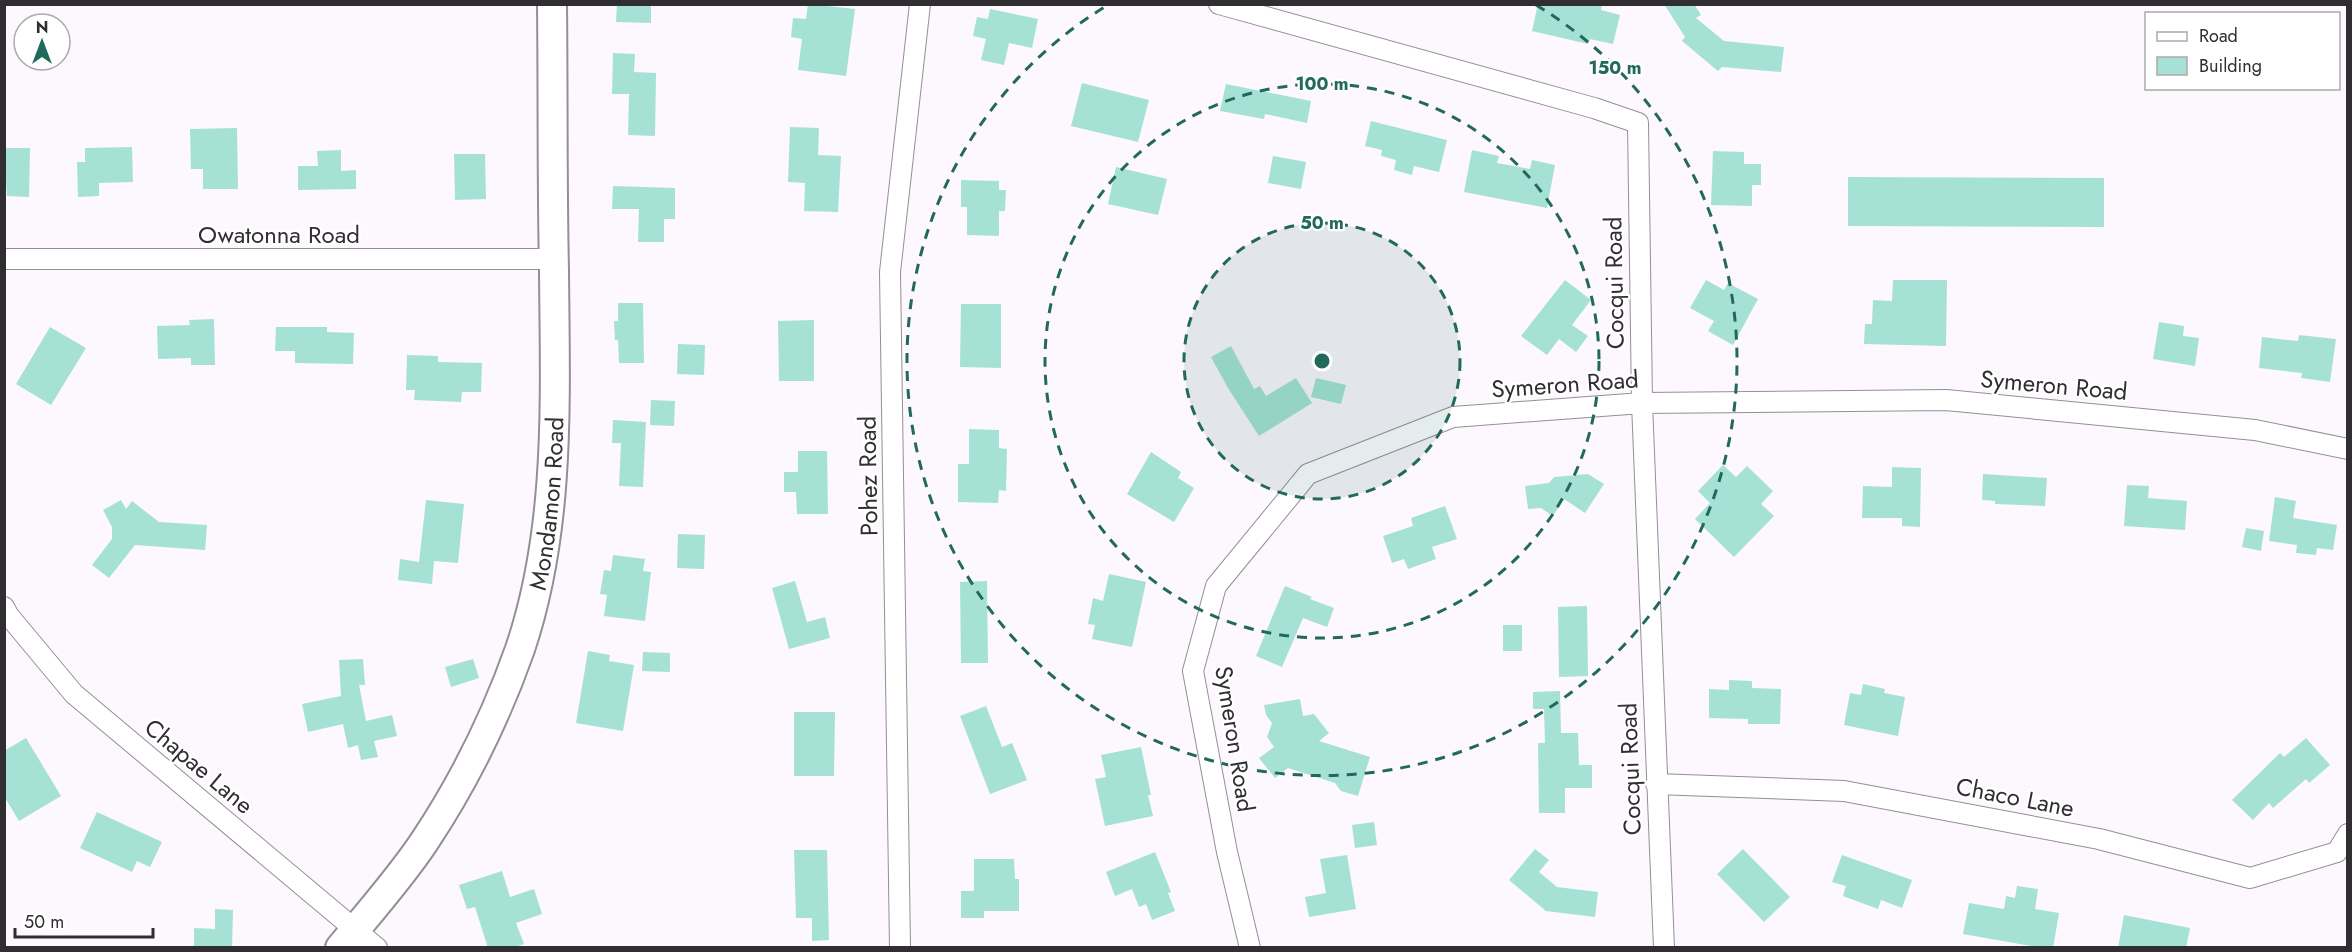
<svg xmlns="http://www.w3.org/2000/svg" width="2352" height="952" viewBox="0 0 2352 952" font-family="Jost,sans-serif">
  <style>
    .building { fill: #a5e2d5 }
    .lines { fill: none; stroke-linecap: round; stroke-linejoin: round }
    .street-casing { stroke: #948f96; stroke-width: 22 }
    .secondary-casing { stroke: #948f96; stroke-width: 32 }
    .street { stroke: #fff; stroke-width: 20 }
    .secondary { stroke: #fff; stroke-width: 28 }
    .ring { fill: none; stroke: #22695d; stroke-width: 3; stroke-dasharray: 10 8 }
    .labels { text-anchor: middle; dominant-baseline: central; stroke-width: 4.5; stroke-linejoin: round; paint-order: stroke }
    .street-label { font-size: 24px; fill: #302e30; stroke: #fff }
    .centre { fill: #22695d; stroke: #fff; stroke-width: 3 }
    .ring-label { font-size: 18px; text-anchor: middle; font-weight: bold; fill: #22695d; stroke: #fff; stroke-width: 4.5; stroke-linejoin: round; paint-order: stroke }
  </style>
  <rect width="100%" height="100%" fill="#fdf7fe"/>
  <path class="building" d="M617 4H651V23L616 22Z
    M808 4 855 9 846 76 798 70 802 39 791 37 793 18 806 19Z
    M1538 4H1602L1601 10 1620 15 1613 44 1590 39 1588 44 1532 31Z
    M1664 4H1694L1701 15 1696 18 1724 41 1784 47 1781 72 1722 67 1718 71 1682 41 1685 37Z
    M990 9 1038 19 1032 48 1009 43 1004 65 981 60 986 39 973 36 977 17 988 19Z
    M613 53 635 54 634 72 656 73 655 136 628 135 629 94H612Z
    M1082 83 1149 100 1138 142 1071 126Z
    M1226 84 1311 101 1307 123 1265 114 1264 119 1220 111Z
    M1371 121 1447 140 1439 172 1414 166 1412 175 1394 170 1396 160 1381 156 1382 150 1365 146Z
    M790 127 819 128 818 155 841 156 838 212 804 211 805 183 788 182Z
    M237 128 238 189H203V169H191L190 129Z
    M132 147 133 182 99 183V196L78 197 77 162H85V148Z
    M4 148H30L29 197 7 196Z
    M341 150V171L356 170V189L298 190V166H318L317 151Z
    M1472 150 1499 156 1497 163 1530 169 1532 160 1555 165 1547 208 1464 192Z
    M1713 151 1744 152V164H1761V185H1752V206L1711 205Z
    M454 154H485L486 199 455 200Z
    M1273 156 1306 162 1301 189 1268 183Z
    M1116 167 1167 179 1158 215 1108 204Z
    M1848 177 2104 178V227L1848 226Z
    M961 180 999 181V190H1006L1005 211H999V236L967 235V207H961Z
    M613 186 675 188V219H664V242H638L639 209H612Z
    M1565 280 1591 300 1572 325 1588 336 1576 352 1559 339 1547 355 1521 336Z
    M1706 280 1724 290 1728 283 1758 299 1733 345 1708 331 1714 321 1690 308Z
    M1893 280H1947L1946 346 1864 344 1865 324H1872L1873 300 1892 301Z
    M618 303H643L644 363H619L618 340H615L614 321H618Z
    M961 304H1001V368L960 367Z
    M214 319 215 365H191V358L158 359 157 326 190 325 189 320Z
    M814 320V381H779L778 321Z
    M2159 322 2184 326 2183 336 2199 338 2195 366 2153 359Z
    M50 327 86 348 51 405 16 384Z
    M276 327H327V332L354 333 353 364 295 363V351H275Z
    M2299 335 2336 339 2330 382 2301 378 2302 373 2259 368 2262 337 2298 341Z
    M678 344 705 345 704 375 677 374Z
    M1231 346 1254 389 1260 386 1266 396 1296 378 1312 403 1259 436 1228 388 1211 357Z
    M407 355 438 356V362L482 363 481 392H462L461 402 414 400 415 390H406Z
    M1316 378 1346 385 1341 404 1311 397Z
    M651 400 675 401 674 426 650 425Z
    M613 420 646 422 643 487 619 486 621 443H612Z
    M969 429 999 430V448L1007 449 1006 491 999 490 998 503 958 502V464H969Z
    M798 451H827L828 514H797L796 492H784V472H798Z
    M1151 452 1181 472 1178 478 1194 488 1174 522 1127 494Z
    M1723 465 1736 477 1747 466 1773 491 1761 504 1774 516 1734 557 1695 519 1710 503 1698 491Z
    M1892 467 1921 468 1920 527 1902 526V518H1862L1863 486 1892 487Z
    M1588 474 1604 484 1585 513 1564 499 1553 516 1541 508 1528 509 1525 486 1549 483 1554 477Z
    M1983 474 2047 478 2045 506 1995 504V501L1982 500Z
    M2127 485 2149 486 2148 498 2187 501 2185 530 2124 526Z
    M2275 497 2296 501 2293 518 2337 525 2333 550 2317 548 2316 555 2296 553 2297 545 2269 541Z
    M121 500 126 509 132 501 159 522 207 525 205 550 135 545 109 578 92 565 112 539V527L103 510Z
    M426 500 464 504 458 563 434 561 432 584 398 580 400 559 419 562Z
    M1445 506 1457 539 1432 547 1436 559 1408 569 1404 559 1392 563 1383 536 1413 526 1411 518Z
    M2246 528 2264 531 2261 551 2242 547Z
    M678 534 705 535 704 569 677 568Z
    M613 555 645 559 643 571 651 572 645 621 604 616 607 595 600 594 604 570 611 571Z
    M1109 574 1146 582 1132 647 1092 639 1095 625 1088 624 1093 598 1103 601Z
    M795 581 807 622 825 617 830 638 789 649 772 588Z
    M987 581 988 663H961L960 582Z
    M1285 586 1312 597 1310 599 1334 608 1327 627 1303 618 1282 667 1256 656Z
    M1587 606 1588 676 1559 677 1558 607Z
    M1503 625H1522V651H1503Z
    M588 651 610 655 609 661 634 665 623 731 576 723Z
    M643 652 670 653V672L642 671Z
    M363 659 365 685H359L366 721 392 715 397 736 374 741 378 757 361 760 358 745 348 748 343 724 308 732 302 704 341 696 339 660Z
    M473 659 479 678 451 687 445 667Z
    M1729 680 1752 681V688L1781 689 1780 724H1748V719L1709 718V689L1729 690Z
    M1863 684 1885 689 1884 693 1905 697 1898 736 1844 725 1850 693 1861 695Z
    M1560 691 1561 733H1578L1579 765H1592V788H1565V813H1539L1538 743H1545L1544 709H1533V692Z
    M1300 699 1303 716 1314 714 1329 733 1319 741 1370 757 1358 796 1341 791 1335 783 1288 768 1275 778 1259 758 1274 747 1267 737 1272 723 1266 715 1264 705Z
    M986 706 1002 747 1012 743 1027 780 990 794 960 716Z
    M794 712H835L834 776H794Z
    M26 738 61 796 19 821 4 796V751Z
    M2306 738 2330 765 2309 783 2306 779 2273 808 2269 803 2253 820 2232 800 2280 753 2284 757Z
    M1141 747 1151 795H1148L1153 816 1105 826 1095 779 1106 777 1101 755Z
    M97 812 162 842 150 867 137 861 132 872 80 848Z
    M1374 822 1377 845 1355 848 1352 825Z
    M1535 849 1549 860 1539 872 1557 887 1598 892 1595 917 1546 911 1509 880Z
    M1743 849 1790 897 1764 922 1717 874Z
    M794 850H827L829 940 812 941V918H796Z
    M1155 852 1171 892 1168 893 1175 911 1152 920 1146 904 1139 907 1132 889 1115 896 1106 872Z
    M1347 855 1356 909 1309 917 1305 897 1326 893 1320 859Z
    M1842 855 1912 880 1902 908 1881 900 1878 909 1843 896 1846 886 1832 882Z
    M974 859H1014L1015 879H1019V911H984V918H961V891H974Z
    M502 871 510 897 534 889 542 914 516 923 524 944 512 948H488L475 907 467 909 459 885Z
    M2017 886 2038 889 2035 909 2059 913 2053 948H2042L1963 934 1969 903 2004 909 2006 896 2015 898Z
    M215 909 233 910 232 948H194V928L215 929Z
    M2124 915 2190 928 2186 948H2118Z"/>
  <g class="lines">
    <g class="street-casing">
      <path id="street" d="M1219 4 1594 108 1638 123 1642 403 1664 948
        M4 259H553
        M4 607 9 616 74 694 377 948
        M1656 784 1844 791 2099 839 2250 878 2337 852 2348 834
        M900 948 890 272 920 4
        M1250 948 1227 852 1193 671 1216 586 1308 474 1453 417 1642 403 1946 400 2255 430 2348 449"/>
    </g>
    <g class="secondary-casing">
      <g id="secondary">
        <path id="s1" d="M340 948C368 914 400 878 424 842 464 782 496 717 520 649 561 528 555 397 554 271 552 182 553 93 552 4"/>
      </g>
    </g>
    <use href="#street" class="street"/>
    <use href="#secondary" class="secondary"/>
  </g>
  <circle cx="1322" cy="361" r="138" fill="#22695d" fill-opacity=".12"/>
  <g class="ring">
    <circle cx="1322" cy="361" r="138"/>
    <circle cx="1322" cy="361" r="277"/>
    <path d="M1536 5A415 415 0 1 1 1108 5"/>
  </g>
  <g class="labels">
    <g class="street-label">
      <text x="279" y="234">Owatonna Road</text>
      <text transform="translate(1614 283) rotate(-91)">Cocqui Road</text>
      <text transform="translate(1565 384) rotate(-4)">Symeron Road</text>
      <text transform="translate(2054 385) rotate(5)">Symeron Road</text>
      <text transform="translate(868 476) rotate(-91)">Pohez Road</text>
      <text stroke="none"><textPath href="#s1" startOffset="500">Mondamon Road</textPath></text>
      <text transform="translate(1235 739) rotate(81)">Symeron Road</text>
      <text transform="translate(199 766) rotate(40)">Chapae Lane</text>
      <text transform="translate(1630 769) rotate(-92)">Cocqui Road</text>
      <text transform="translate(2015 797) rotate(11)">Chaco Lane</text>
    </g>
  </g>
  <circle cx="1322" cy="361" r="9" class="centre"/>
  <g class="ring-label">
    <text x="1615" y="74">150 m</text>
    <text x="1322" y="90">100 m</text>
    <text x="1322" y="229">50 m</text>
  </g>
  <rect width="2352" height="952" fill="none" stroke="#302e30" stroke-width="12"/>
  <rect x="2145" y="12" width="195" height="78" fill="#ffffff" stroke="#acabac" stroke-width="1.5"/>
  <rect x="2157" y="32" width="30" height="9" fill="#ffffff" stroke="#acabac" stroke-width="1.5"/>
  <text x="2199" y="42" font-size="18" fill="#302e30">Road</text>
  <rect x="2157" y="57" width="30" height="18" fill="#a5e2d5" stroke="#acabac" stroke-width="1.5"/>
  <text x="2199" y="72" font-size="18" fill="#302e30">Building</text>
  <g transform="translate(42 42)"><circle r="28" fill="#ffffff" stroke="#acabac" stroke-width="1.5"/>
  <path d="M0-4.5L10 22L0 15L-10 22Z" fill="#22695d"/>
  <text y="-9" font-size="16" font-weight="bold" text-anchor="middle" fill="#302e30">N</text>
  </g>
  <path d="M15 928v9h138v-9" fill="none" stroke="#302e30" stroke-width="3"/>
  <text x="24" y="928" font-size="18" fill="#302e30" stroke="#ffffff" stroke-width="4.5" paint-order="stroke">50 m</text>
</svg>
